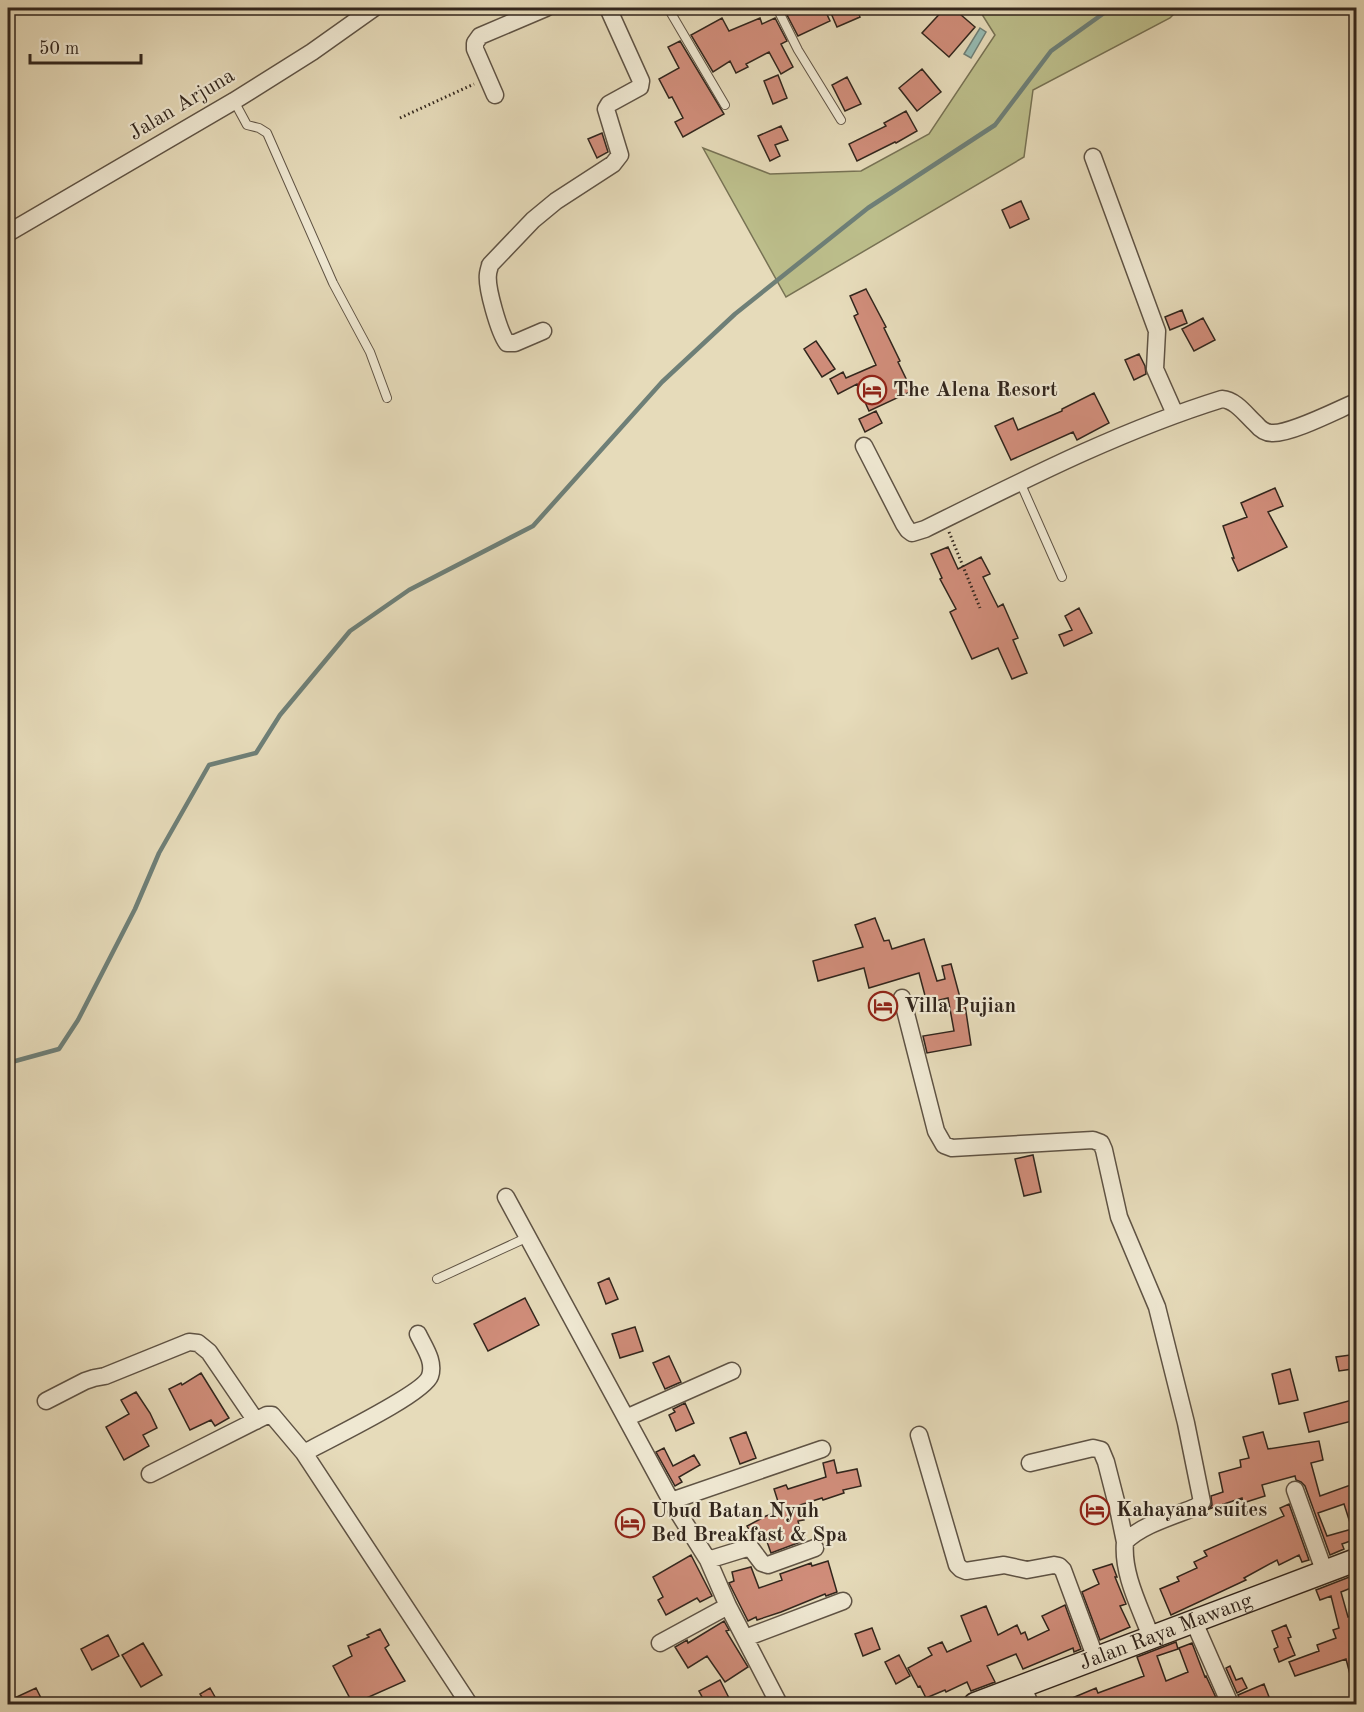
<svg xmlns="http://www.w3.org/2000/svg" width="1364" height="1712" viewBox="0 0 1364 1712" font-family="'Old Standard TT',serif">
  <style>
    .green { fill: #bcbe8b; stroke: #777254; stroke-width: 1.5 }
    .water { fill: #96bbb3; stroke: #6e7f77; stroke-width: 1.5 }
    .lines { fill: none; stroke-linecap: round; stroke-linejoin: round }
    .stream { stroke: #6e7f77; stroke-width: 4.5 }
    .building { fill: #d08d7a; stroke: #32261d; stroke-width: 1.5; fill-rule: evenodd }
    .lane-casing { stroke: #5f5344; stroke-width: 10 }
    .street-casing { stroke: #5f5344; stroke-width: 19 }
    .secondary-casing { stroke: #32261d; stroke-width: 25 }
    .path { stroke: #32261d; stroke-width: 3; stroke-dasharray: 1.5 3; stroke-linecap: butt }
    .lane { stroke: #efe8d2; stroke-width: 8 }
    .street { stroke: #efe8d2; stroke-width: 16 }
    .secondary { stroke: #efe8d2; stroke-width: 22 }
    .labels { text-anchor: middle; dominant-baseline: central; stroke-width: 4.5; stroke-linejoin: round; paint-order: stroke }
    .street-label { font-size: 21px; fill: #32261d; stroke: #efe8d2 }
    .poi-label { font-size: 21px; font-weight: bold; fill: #32261d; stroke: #efe8d2; text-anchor: start }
  </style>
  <rect width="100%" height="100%" fill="#e6dbba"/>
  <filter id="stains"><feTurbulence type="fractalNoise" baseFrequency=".00333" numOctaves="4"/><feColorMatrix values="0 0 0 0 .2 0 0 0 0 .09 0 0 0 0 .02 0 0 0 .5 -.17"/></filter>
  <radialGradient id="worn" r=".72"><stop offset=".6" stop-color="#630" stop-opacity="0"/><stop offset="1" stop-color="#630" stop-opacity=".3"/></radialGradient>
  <path class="green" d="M978 8H1180L1170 18 1033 90 1024 157 786 297 703 148 770 174 861 171 929 134 995 35Z"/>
  <path class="water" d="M980 28 986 32 971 58 964 54Z"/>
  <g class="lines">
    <path class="stream" d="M8 1063 59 1049 78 1020 135 909 159 853 209 765 256 753 280 715 350 631 409 590 533 526 662 382 735 314 868 208 995 125 1051 51 1111 8"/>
  </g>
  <path class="building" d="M787 8H824L830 21 798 36 786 13 788 12Z
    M838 8H856L860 17 837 27 830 11Z
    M945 8H953L975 27 949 57 922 33Z
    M722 18 729 31 760 18 762 24 775 18 787 41 781 44 793 67 781 74 769 52 746 64 748 67 736 73 730 61 713 72 691 35Z
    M680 41 724 114 683 137 675 122 683 118 672 97 669 98 659 79 679 68 668 47Z
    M922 69 941 92 917 111 899 88Z
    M778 75 787 98 773 104 764 81Z
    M847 77 861 104 845 111 832 85Z
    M906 111 917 131 896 143 895 142 857 161 849 144 886 126 884 123Z
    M781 126 788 140 775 145 780 156 770 161 758 136Z
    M602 133 608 152 597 158 588 139Z
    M1021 201 1029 219 1010 228 1002 210Z
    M866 289 886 327 884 328 900 361 898 362 912 391 869 411 857 384 838 394 830 379 843 372 846 378 876 365 854 316 858 314 850 296Z
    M1182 310 1187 323 1170 330 1165 317Z
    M1203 318 1215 340 1194 351 1182 329Z
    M816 341 835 369 822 377 804 349Z
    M1139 354 1145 366 1146 374 1134 380 1125 360Z
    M1094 393 1109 423 1077 440 1073 432 1011 460 995 426 1013 418 1018 430 1062 411V409Z
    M876 411 882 423 865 432 859 419Z
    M1275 488 1283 506 1268 512 1287 547 1238 571 1232 558H1234L1223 526 1247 517 1241 503Z
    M948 547 958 569 981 557 990 574 983 577 998 607 1003 604 1018 638 1013 640 1027 673 1012 679 998 648 972 659 950 612 956 609 940 579 942 578 931 554Z
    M1079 608 1092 633 1064 646 1059 635 1072 630 1065 616Z
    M875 918 884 941 889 940 892 949 924 939 937 981 945 979 942 966 951 964 962 1005H965L971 1045 927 1053 923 1036 954 1031 948 998 927 1003 919 973 869 988 864 968 818 981 813 961 863 947 855 925Z
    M1033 1155 1041 1192 1024 1196 1015 1159Z
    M609 1278 618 1299 606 1304 598 1283Z
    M525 1298 539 1325 488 1351 474 1324Z
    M635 1327 643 1351 620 1358 612 1334Z
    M1350 1355 1352 1369 1339 1371 1336 1357Z
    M669 1356 681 1382 665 1389 653 1363Z
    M1290 1369 1298 1400 1279 1404 1272 1374Z
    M201 1373 229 1418 215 1426 211 1420 190 1430 169 1389 181 1383 182 1385Z
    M136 1392 150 1413 157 1428 143 1435 149 1446 124 1460 106 1427 129 1414 121 1400Z
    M1356 1399V1420L1309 1432 1304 1413Z
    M685 1403 694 1423 676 1431 669 1415 675 1412 673 1409Z
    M746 1432 756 1458 740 1464 730 1438Z
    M1263 1432 1268 1449 1319 1441 1323 1460 1311 1463 1320 1496 1356 1483V1539L1342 1544 1344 1549 1330 1555 1305 1486 1301 1482 1296 1480 1295 1476 1262 1485 1265 1496 1243 1503 1242 1498 1209 1509 1212 1505 1211 1496 1223 1492 1219 1473 1241 1467 1240 1460 1249 1458 1243 1437ZM1344 1504 1352 1529 1327 1536 1318 1513Z
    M664 1448 673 1466 694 1455 700 1465 679 1477 682 1482 675 1486 656 1452Z
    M834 1460 837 1473 857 1469 861 1486 843 1490 844 1493 823 1500 822 1498 800 1505 804 1520 798 1521 803 1541 771 1553 765 1536 757 1540 753 1537 747 1526 766 1516 781 1511 774 1489 786 1485 788 1489 826 1477 823 1463Z
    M1289 1504 1309 1560 1302 1562 1299 1555 1279 1565 1277 1560 1244 1578 1246 1580 1171 1615 1160 1589 1179 1581 1177 1577 1197 1568 1194 1562 1207 1556 1204 1551 1284 1516 1280 1508Z
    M691 1555 712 1596 700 1602 697 1598 666 1615 658 1600 663 1597 653 1577Z
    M828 1561 837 1592 826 1596 825 1594 781 1612 757 1620 756 1617 748 1621 729 1583 734 1581 732 1572 751 1567 759 1588 782 1580 780 1574 811 1563 812 1566Z
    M1112 1564 1117 1577H1115L1126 1604 1120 1606 1130 1627 1100 1640 1082 1592 1099 1584 1093 1570Z
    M1352 1576 1356 1586 1341 1592 1348 1617 1356 1613V1681L1352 1682 1346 1659 1295 1676 1289 1662 1319 1651 1317 1645 1336 1638 1333 1630 1339 1628 1331 1596 1320 1600 1316 1590Z
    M1065 1605 1081 1649 1074 1652 1073 1648 1023 1669 1016 1654 987 1666 995 1682 971 1691 967 1682 946 1692 945 1690 926 1698 920 1686 918 1687 908 1668 932 1655 928 1648 942 1642 947 1652 971 1641 961 1616 986 1606 998 1635 1017 1625 1021 1634 1025 1632 1028 1640 1049 1630 1042 1616Z
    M724 1621 729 1630 726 1631 748 1667 725 1682 707 1656 688 1668 675 1647 687 1640 688 1643Z
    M1286 1625 1291 1637 1288 1638 1295 1655 1279 1662 1274 1649 1278 1647 1272 1631Z
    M872 1628 880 1649 863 1656 855 1634Z
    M380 1629 389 1645 385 1648 405 1681 353 1704 333 1666 352 1656 348 1646 369 1637 367 1635Z
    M108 1635 119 1656 92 1670 81 1649Z
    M1176 1642 1178 1649 1157 1656 1166 1681 1188 1672 1179 1648 1192 1643 1205 1677 1206 1676 1218 1702 1213 1704H1058L1096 1688 1098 1693 1144 1676 1137 1657Z
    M143 1643 162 1675 141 1687 122 1655Z
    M899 1655 910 1676 896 1684 885 1662Z
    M1230 1666 1236 1680 1242 1678 1247 1688 1237 1693 1226 1668Z
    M720 1680 732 1704H706L699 1691Z
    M1264 1684 1271 1702 1263 1704H1242L1238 1695Z
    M36 1688 44 1704H8V1701Z
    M210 1688 219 1704H206L200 1694Z"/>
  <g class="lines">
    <g class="lane-casing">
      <path id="lane" d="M668 8 725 105
        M777 8 798 50 841 120
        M234 101 247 125 259 128 267 133 333 283 370 352 387 398
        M1020 482 1062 577
        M437 1279 528 1237"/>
    </g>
    <g class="street-casing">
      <path id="street" d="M495 95 475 49V43L480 36 546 8
        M1093 157 1157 331 1155 369 1175 414
        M8 233 234 101 312 52 374 8
        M543 331 515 343H507C499 332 486 287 488 274 488 272 490 266 490 265L533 220 556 201 613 164 620 155 606 109 609 104 640 87 641 81 608 8
        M864 446 904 524 908 530 912 533 925 529C1022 481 1119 431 1222 399 1236 400 1246 415 1256 424 1260 429 1265 433 1272 433 1291 434 1337 410 1356 402
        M902 998 936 1131 944 1145 952 1148 1093 1140 1101 1143 1104 1150 1119 1217 1157 1307 1186 1423 1202 1502 1196 1507C1174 1516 1141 1525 1125 1542 1122 1574 1140 1607 1151 1637
        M506 1197 671 1501 708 1560 728 1606 779 1704
        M46 1401 85 1381 94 1378 105 1376 189 1342 198 1343 209 1352 256 1421
        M626 1418 732 1371
        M919 1435 957 1565 961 1569 966 1571 1004 1565 1027 1570 1054 1565 1059 1566 1063 1570 1096 1659
        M304 1453C325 1441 424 1394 430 1376 435 1361 424 1347 418 1334
        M1030 1463 1093 1448 1101 1450 1106 1462 1119 1513 1125 1542
        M150 1474 267 1415H272L304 1453 469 1704
        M1295 1490 1325 1573
        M671 1501 822 1449
        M708 1560 750 1547 762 1563 768 1565 815 1548
        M1194 1622 1230 1704
        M745 1638 843 1601
        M660 1643 728 1606
        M1023 1687 1030 1704"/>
    </g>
    <g class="secondary-casing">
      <g id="secondary">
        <path id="s1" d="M975 1704 1356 1560"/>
      </g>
    </g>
    <path class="path" d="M400 118 474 84
      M949 532 980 608"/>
    <use href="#lane" class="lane"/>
    <use href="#street" class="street"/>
    <use href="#secondary" class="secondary"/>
  </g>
  <defs>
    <g id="hotel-ring" transform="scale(1.5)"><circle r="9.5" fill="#efe8d2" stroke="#8f2418" stroke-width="1.5"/><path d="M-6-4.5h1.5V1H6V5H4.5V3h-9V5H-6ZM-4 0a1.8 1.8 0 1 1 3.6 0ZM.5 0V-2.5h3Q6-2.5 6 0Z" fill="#8f2418"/></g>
  </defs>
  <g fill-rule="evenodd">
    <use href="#hotel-ring" x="872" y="390"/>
    <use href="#hotel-ring" x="883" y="1006"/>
    <use href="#hotel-ring" x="1095" y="1510"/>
    <use href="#hotel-ring" x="630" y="1523"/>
  </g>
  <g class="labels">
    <g class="street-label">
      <text transform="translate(182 105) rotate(-31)">Jalan Arjuna</text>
      <text stroke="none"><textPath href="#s1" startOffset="204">Jalan Raya Mawang</textPath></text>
    </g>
    <g class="poi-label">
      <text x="893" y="390">The Alena Resort</text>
      <text x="904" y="1006">Villa Pujian</text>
      <text x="1116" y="1510">Kahayana suites</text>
      <text x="651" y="1511">Ubud Batan Nyuh<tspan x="651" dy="24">Bed Breakfast &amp; Spa</tspan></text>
    </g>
  </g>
  <rect width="1364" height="1712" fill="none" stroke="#e6dbba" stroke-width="30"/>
  <rect x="9" y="9" width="1346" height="1694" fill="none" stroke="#32261d" stroke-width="3"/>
  <rect x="15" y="15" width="1334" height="1682" fill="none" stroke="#32261d" stroke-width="1.5"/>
  <path d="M30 54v9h111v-9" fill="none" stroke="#32261d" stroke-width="3"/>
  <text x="39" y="54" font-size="18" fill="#32261d" stroke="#efe8d2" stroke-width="4.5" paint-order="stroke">50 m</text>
  <rect width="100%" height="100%" filter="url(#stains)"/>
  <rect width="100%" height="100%" fill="url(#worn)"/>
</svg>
